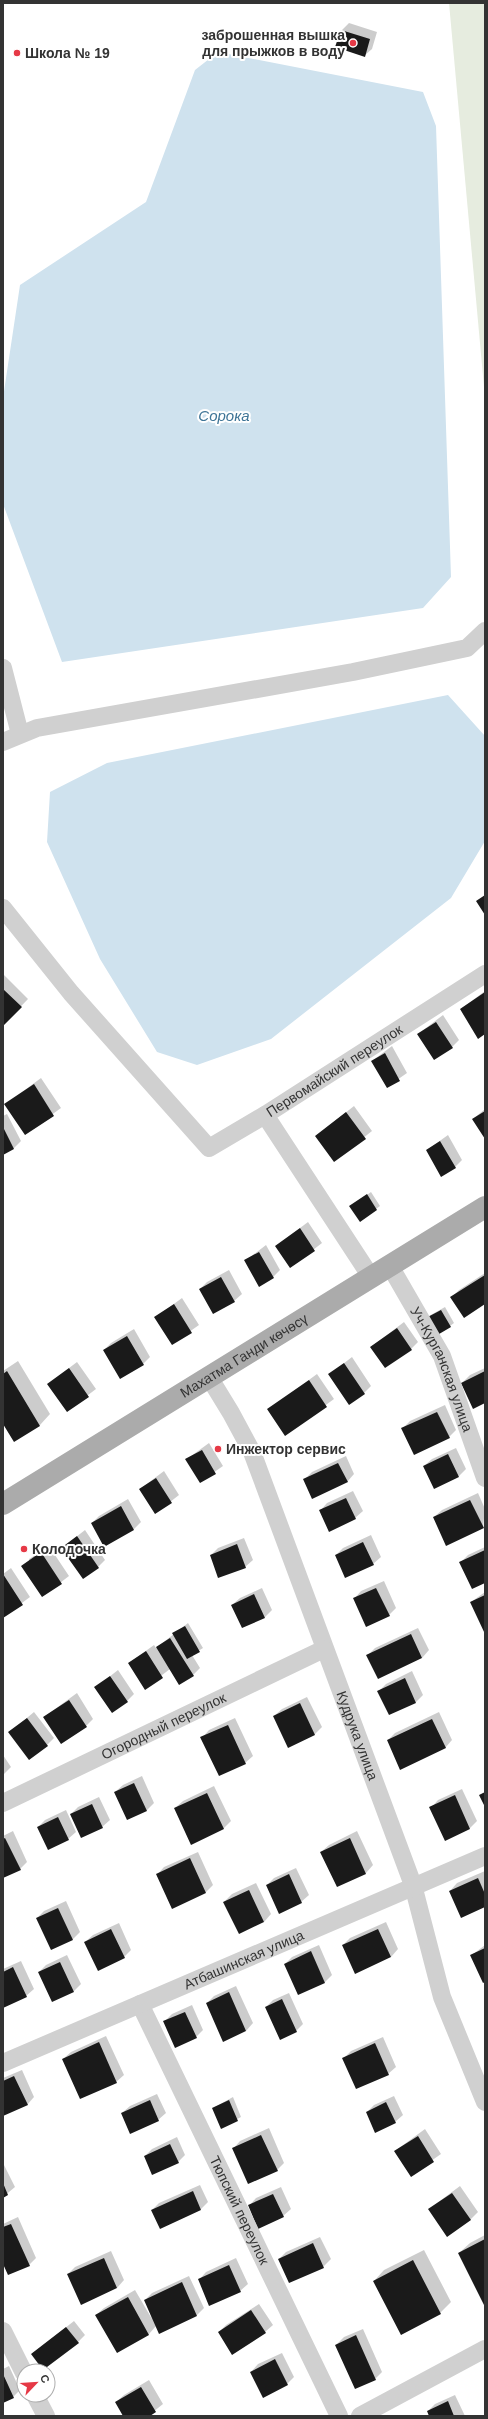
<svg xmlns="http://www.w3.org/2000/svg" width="488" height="2419" viewBox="0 0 488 2419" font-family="Arial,sans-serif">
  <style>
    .green { fill: #e6ecdf }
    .water { fill: #cfe2ee }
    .shadow { fill: #0003; fill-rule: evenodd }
    .building { fill: #1a1a1a }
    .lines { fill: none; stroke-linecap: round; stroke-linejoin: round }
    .street { stroke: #d0d0d0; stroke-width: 18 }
    .primary { stroke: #ababab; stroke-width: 22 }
    .poi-dot { fill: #e63946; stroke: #fff; stroke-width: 1.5 }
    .labels { text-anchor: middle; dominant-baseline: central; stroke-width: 4; stroke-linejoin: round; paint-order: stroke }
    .poi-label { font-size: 14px; font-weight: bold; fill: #333; stroke: #fff; text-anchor: start }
    .street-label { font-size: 14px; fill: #333; stroke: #fff }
    .water-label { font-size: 15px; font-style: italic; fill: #3f7597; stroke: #fff }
  </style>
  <rect width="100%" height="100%" fill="#fff"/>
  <path class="green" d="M449 3H485V398Z"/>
  <path class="water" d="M218 52 423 92 436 126 451 577 423 608 62 662 3 504V398L20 285 146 202 195 70Z
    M448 695 485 736V841L451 898 271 1039 197 1065 157 1052 100 959 47 842 50 792 107 763Z"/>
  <path class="shadow" d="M349 23 377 32 372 49 364 56 337 47 342 30Z
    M3 974 28 999 3 1025Z
    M485 991V1033L461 1009Z
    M443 1015 459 1040 452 1047 418 1034Z
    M392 1046 407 1073 387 1087 372 1061Z
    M41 1078 61 1108 25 1134 6 1104Z
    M354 1106 372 1131 334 1161 316 1136Z
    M485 1109V1137L473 1119Z
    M7 1114 21 1141 14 1148 3 1154V1116Z
    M448 1135 462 1160 455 1167 427 1150Z
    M371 1192 380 1206 361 1220 351 1206Z
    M308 1222 322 1243 291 1267 276 1246Z
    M266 1245 280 1270 273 1277 245 1261Z
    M229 1270 242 1294 234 1301 200 1289 207 1282Z
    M485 1273V1303L452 1297 459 1290Z
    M182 1298 199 1325 172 1344 156 1317Z
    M445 1307 454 1323 450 1326 429 1316Z
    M404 1322 418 1342 411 1349 371 1347Z
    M134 1329 150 1357 143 1364 104 1350 111 1343Z
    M352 1357 371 1386 364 1393 330 1374Z
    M18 1361 50 1414 40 1425 14 1440 3 1422V1371Z
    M77 1362 96 1389 67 1411 48 1384Z
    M485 1368V1402L462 1383 470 1375Z
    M317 1374 334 1399 285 1435 268 1410Z
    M445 1405 456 1430 449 1437 403 1428 410 1421Z
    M209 1443 223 1466 200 1482 187 1459Z
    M456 1448 466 1469 459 1476 424 1466 432 1459Z
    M346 1456 354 1474 347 1482 304 1480 312 1472Z
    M164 1471 179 1495 156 1513 140 1489Z
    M353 1491 363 1511 355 1518 320 1511 327 1503Z
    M478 1493 485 1509 483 1528 434 1517 442 1510Z
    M128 1499 141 1522 134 1529 105 1546 92 1523 99 1516Z
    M85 1530 105 1560 98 1567 62 1548Z
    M371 1535 381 1557 373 1564 336 1555 343 1548Z
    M244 1538 253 1560 245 1567 211 1555 218 1548Z
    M49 1546 69 1576 43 1596 22 1566ZM45 1549 46 1550 29 1561V1559Z
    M485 1547V1582L461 1562 468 1555Z
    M11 1568 30 1597 3 1617V1574Z
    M384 1581 396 1608 389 1615 354 1599 361 1591Z
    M262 1588 272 1610 265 1617 243 1627 232 1605 240 1598Z
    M485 1592V1632L471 1602Z
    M188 1623 203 1648 192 1655 200 1668 193 1675 170 1669 145 1688 129 1663 154 1645 156 1648Z
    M418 1628 429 1650 422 1658 368 1655 375 1648Z
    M118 1670 134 1694 127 1701 95 1688Z
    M412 1671 423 1695 416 1702 390 1714 379 1691 386 1684Z
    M77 1693 93 1719 86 1726 44 1717Z
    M307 1697 322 1727 314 1735 274 1716 282 1709Z
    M34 1712 54 1738 47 1745 10 1732Z
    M439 1712 452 1740 445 1748 388 1740 395 1733Z
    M235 1718 253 1756 245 1763 202 1738 209 1730Z
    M3 1755 11 1767 3 1775Z
    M142 1776 154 1803 147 1810 128 1819 115 1792 123 1785Z
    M214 1786 231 1821 223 1829 175 1808 183 1801Z
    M462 1789 477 1821 470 1828 445 1840 431 1808 438 1800Z
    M99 1797 110 1820 102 1827 81 1837 71 1814 78 1807Z
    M66 1810 76 1832 68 1839 38 1827 45 1820Z
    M13 1831 27 1862 20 1869 3 1877V1836Z
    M357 1831 373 1865 366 1873 337 1886 321 1852 329 1845Z
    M198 1852 213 1885 206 1892 172 1908 157 1875 164 1867Z
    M296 1868 309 1895 301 1902 267 1885 274 1878Z
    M485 1871V1906L450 1891 457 1883Z
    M256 1883 271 1914 264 1922 224 1902 232 1894Z
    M66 1901 80 1932 73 1939 51 1949 37 1918 44 1911Z
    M386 1922 398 1949 391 1957 343 1945 350 1938Z
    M119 1923 131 1950 124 1957 85 1942 93 1935Z
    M319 1945 332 1975 325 1982 298 1994 285 1964 292 1957Z
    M485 1945V1981L472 1955Z
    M67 1955 81 1984 74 1991 39 1972 46 1965Z
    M21 1961 34 1989 26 1996 3 2007V1969Z
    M236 1986 253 2023 246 2031 207 2003 214 1996Z
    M289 1993 303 2024 296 2031 266 2007 273 2000Z
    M192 2005 203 2030 196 2037 164 2022 172 2014Z
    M106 2036 124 2075 116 2082 81 2098 63 2059 71 2052Z
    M383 2037 396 2067 388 2074 344 2058 351 2051Z
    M22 2070 34 2097 27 2105 3 2115V2078Z
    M157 2094 166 2113 158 2120 122 2113 130 2106Z
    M394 2096 403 2115 395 2122 367 2112 374 2105Z
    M233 2097 241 2117 222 2127 213 2108Z
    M269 2128 284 2163 277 2170 233 2149 240 2141Z
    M425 2129 441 2154 411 2175 395 2151Z
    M177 2137 185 2155 178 2162 145 2156 152 2149Z
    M3 2163 15 2187 3 2197Z
    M200 2185 208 2202 201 2209 152 2210 159 2203Z
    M460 2186 478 2212 470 2220 429 2209Z
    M281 2187 291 2209 283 2216 249 2206 256 2198Z
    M18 2217 36 2258 29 2265 3 2262V2224Z
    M485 2235V2305L459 2253 470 2243Z
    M320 2237 331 2259 323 2267 279 2259 286 2252Z
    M424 2250 451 2302 440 2313 374 2281 384 2270Z
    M111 2251 124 2280 117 2288 68 2274 75 2267Z
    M236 2258 248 2284 240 2291 199 2280 206 2272Z
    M189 2276 204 2308 197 2315 159 2332 156 2326 149 2334 117 2352 96 2315 104 2308 135 2290 152 2319 145 2300 152 2293Z
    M259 2304 273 2325 265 2332 233 2353 219 2332 226 2325Z
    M74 2321 85 2335 78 2342 32 2354Z
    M363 2329 382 2372 375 2379 336 2345 344 2337Z
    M282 2353 294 2377 287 2384 251 2372 258 2364Z
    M9 2366 20 2390 13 2397 3 2401V2369Z
    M149 2380 163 2404 148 2416H124L116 2402 124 2395Z
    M455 2395 465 2416H430L428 2411 435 2404Z"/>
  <path class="building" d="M341 30 370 39 365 57 335 47Z
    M485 895V915L476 901Z
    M3 989 22 1007 3 1026Z
    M485 992V1034L478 1039 460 1009Z
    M436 1022 453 1048 434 1060 417 1034Z
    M385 1053 400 1081 387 1088 371 1061Z
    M34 1084 54 1116 25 1135 4 1104Z
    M485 1111V1139L472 1119Z
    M346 1112 366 1139 334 1162 315 1136Z
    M3 1127 14 1149 3 1155Z
    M440 1141 456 1168 441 1177 426 1150Z
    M367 1194 377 1210 360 1222 349 1206Z
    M300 1228 315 1251 290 1268 275 1246Z
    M259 1252 274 1278 259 1287 244 1260Z
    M485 1275V1304L464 1318 450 1297Z
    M221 1277 235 1302 213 1314 199 1289Z
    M174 1304 192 1333 172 1345 154 1317Z
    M441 1310 451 1327 434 1337 424 1319Z
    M397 1328 412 1350 385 1368 370 1347Z
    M127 1336 144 1365 120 1379 103 1350Z
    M344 1363 365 1394 349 1405 328 1374Z
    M69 1368 89 1397 67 1412 47 1384Z
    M7 1371 40 1426 14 1442 3 1424V1374Z
    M485 1371V1403L473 1409 461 1383Z
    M309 1380 327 1407 285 1436 267 1409Z
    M437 1412 450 1438 414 1455 401 1428Z
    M202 1450 216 1474 200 1483 185 1459Z
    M448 1454 459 1477 434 1489 423 1466Z
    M338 1463 348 1482 312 1499 303 1479Z
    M156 1478 172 1503 155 1514 139 1489Z
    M346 1498 356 1519 329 1532 319 1510Z
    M470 1500 484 1528 446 1546 433 1517Z
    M121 1506 134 1530 104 1547 91 1523Z
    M77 1536 99 1568 83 1579 61 1548Z
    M363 1542 374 1565 345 1578 335 1555Z
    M237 1544 246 1568 218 1578 210 1555Z
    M485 1550V1583L472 1589 459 1562Z
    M41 1552 62 1584 42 1597 21 1566Z
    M3 1574 23 1605 3 1618Z
    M376 1588 390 1616 366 1627 353 1598Z
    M254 1594 265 1618 242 1628 231 1605Z
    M485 1595V1634L470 1602Z
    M185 1626 200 1652 187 1659 172 1633Z
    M411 1634 422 1658 378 1679 366 1655Z
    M170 1638 194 1676 179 1685 156 1647Z
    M146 1651 163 1678 145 1690 128 1663Z
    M110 1676 128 1702 112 1713 94 1687Z
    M405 1678 416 1703 389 1715 377 1691Z
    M69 1700 87 1727 61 1744 43 1717Z
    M300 1703 315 1735 288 1748 273 1716Z
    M27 1718 48 1746 29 1760 8 1732Z
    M432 1719 446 1748 400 1770 387 1740Z
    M228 1725 246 1764 219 1776 200 1737Z
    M134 1783 147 1811 127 1820 114 1792Z
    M485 1792V1807L479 1795Z
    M207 1793 224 1829 191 1845 174 1808Z
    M455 1795 470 1829 445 1841 429 1807Z
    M92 1804 103 1828 81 1838 70 1814Z
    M58 1817 69 1840 48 1850 37 1827Z
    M5 1838 21 1870 3 1878V1839Z
    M350 1838 366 1874 337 1887 320 1852Z
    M190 1858 206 1893 172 1909 156 1874Z
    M289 1874 302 1903 279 1914 266 1885Z
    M478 1878 485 1894V1907L461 1918 449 1891Z
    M249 1890 264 1922 239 1934 223 1902Z
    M58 1908 73 1940 51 1950 36 1918Z
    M111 1929 125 1958 98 1971 84 1942Z
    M378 1929 391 1957 355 1974 342 1945Z
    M485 1948V1982L483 1983 470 1955Z
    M311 1951 325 1983 298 1995 284 1964Z
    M60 1962 74 1992 52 2002 38 1972Z
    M13 1967 27 1997 3 2008V1972Z
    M229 1992 246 2031 223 2042 206 2003Z
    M282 1999 297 2032 280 2040 265 2007Z
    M185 2012 197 2038 175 2048 163 2021Z
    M99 2042 117 2083 80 2099 62 2059Z
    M375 2043 389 2075 356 2089 342 2058Z
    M14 2076 28 2105 3 2116V2081Z
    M150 2100 159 2121 130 2134 121 2113Z
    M229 2100 238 2121 221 2129 212 2108Z
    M386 2102 396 2123 375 2133 366 2112Z
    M261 2135 278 2171 248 2184 232 2148Z
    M418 2136 434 2162 411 2177 394 2151Z
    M170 2144 179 2163 152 2175 144 2156Z
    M3 2183 8 2195 3 2198Z
    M193 2191 201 2210 160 2229 151 2210Z
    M452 2193 471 2220 447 2237 428 2209Z
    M273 2194 284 2217 258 2229 248 2205Z
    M11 2224 30 2266 8 2275 3 2264V2227Z
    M485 2239V2307L458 2253Z
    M313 2243 324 2268 289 2283 278 2259Z
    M104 2258 117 2288 81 2305 67 2274Z
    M413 2260 441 2314 401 2335 373 2281Z
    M229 2265 241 2292 209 2306 198 2279Z
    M182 2282 197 2316 159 2334 144 2300Z
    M128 2297 149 2335 117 2353 95 2315Z
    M251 2310 266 2333 232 2355 218 2332Z
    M66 2327 79 2343 43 2370 31 2354Z
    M356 2335 376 2380 355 2389 335 2345Z
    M275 2359 288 2385 263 2398 250 2372Z
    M3 2374 14 2398 3 2403Z
    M141 2387 156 2412 150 2416H123L115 2402Z
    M448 2401 454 2416H429L427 2411Z"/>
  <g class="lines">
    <g class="street">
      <path d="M3 668 20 734"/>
      <path d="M3 742 37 728 353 672 467 648 485 631"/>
      <path d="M3 908 71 993 209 1148 265 1115"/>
      <path id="s1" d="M390 1266 442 1356 485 1478"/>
      <path id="s2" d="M371 1277 265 1115 485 974"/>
      <path id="s3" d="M209 1377 231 1413 252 1452 413 1885 442 1997 485 2102"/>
      <path id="s4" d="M3 1803 324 1649"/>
      <path id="s5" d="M140 2004 339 2416"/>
      <path id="s6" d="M3 2063 485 1856"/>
      <path d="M3 2331 24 2373"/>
      <path d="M35 2395 46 2416"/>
      <path d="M360 2416 485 2349"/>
    </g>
    <path class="primary" id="s7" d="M3 1504 485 1207"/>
  </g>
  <g class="poi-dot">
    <circle cx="353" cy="43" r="4"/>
    <circle cx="17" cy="53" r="4"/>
    <circle cx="218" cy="1449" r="4"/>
    <circle cx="24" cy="1549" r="4"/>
  </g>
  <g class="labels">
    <g class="poi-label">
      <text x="345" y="35" text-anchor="end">заброшенная вышка<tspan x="345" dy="16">для прыжков в воду</tspan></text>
      <text x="25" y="53">Школа № 19</text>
      <text x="226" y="1449">Инжектор сервис</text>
      <text x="32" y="1549">Колодочка</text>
    </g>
    <g class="street-label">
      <text stroke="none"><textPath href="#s2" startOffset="276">Первомайский переулок</textPath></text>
      <text stroke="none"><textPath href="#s7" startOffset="283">Махатма Ганди көчөсү</textPath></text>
      <text stroke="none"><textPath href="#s1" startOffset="116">Уч-Курганская улица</textPath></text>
      <text stroke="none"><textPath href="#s4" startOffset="178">Огородный переулок</textPath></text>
      <text stroke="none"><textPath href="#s3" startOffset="389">Кудрука улица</textPath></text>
      <text stroke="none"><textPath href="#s6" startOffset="262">Атбашинская улица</textPath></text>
      <text stroke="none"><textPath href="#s5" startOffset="229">Тюпский переулок</textPath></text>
    </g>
    <g class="water-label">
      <text x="224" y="415">Сорока</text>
    </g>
  </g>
  <rect width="488" height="2419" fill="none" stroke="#333333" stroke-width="8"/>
  <g transform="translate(36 2383) rotate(65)"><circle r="19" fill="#ffffff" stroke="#adadad"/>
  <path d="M0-3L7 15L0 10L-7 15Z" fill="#e63946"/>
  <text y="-6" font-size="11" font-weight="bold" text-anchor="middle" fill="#333333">С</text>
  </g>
</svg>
